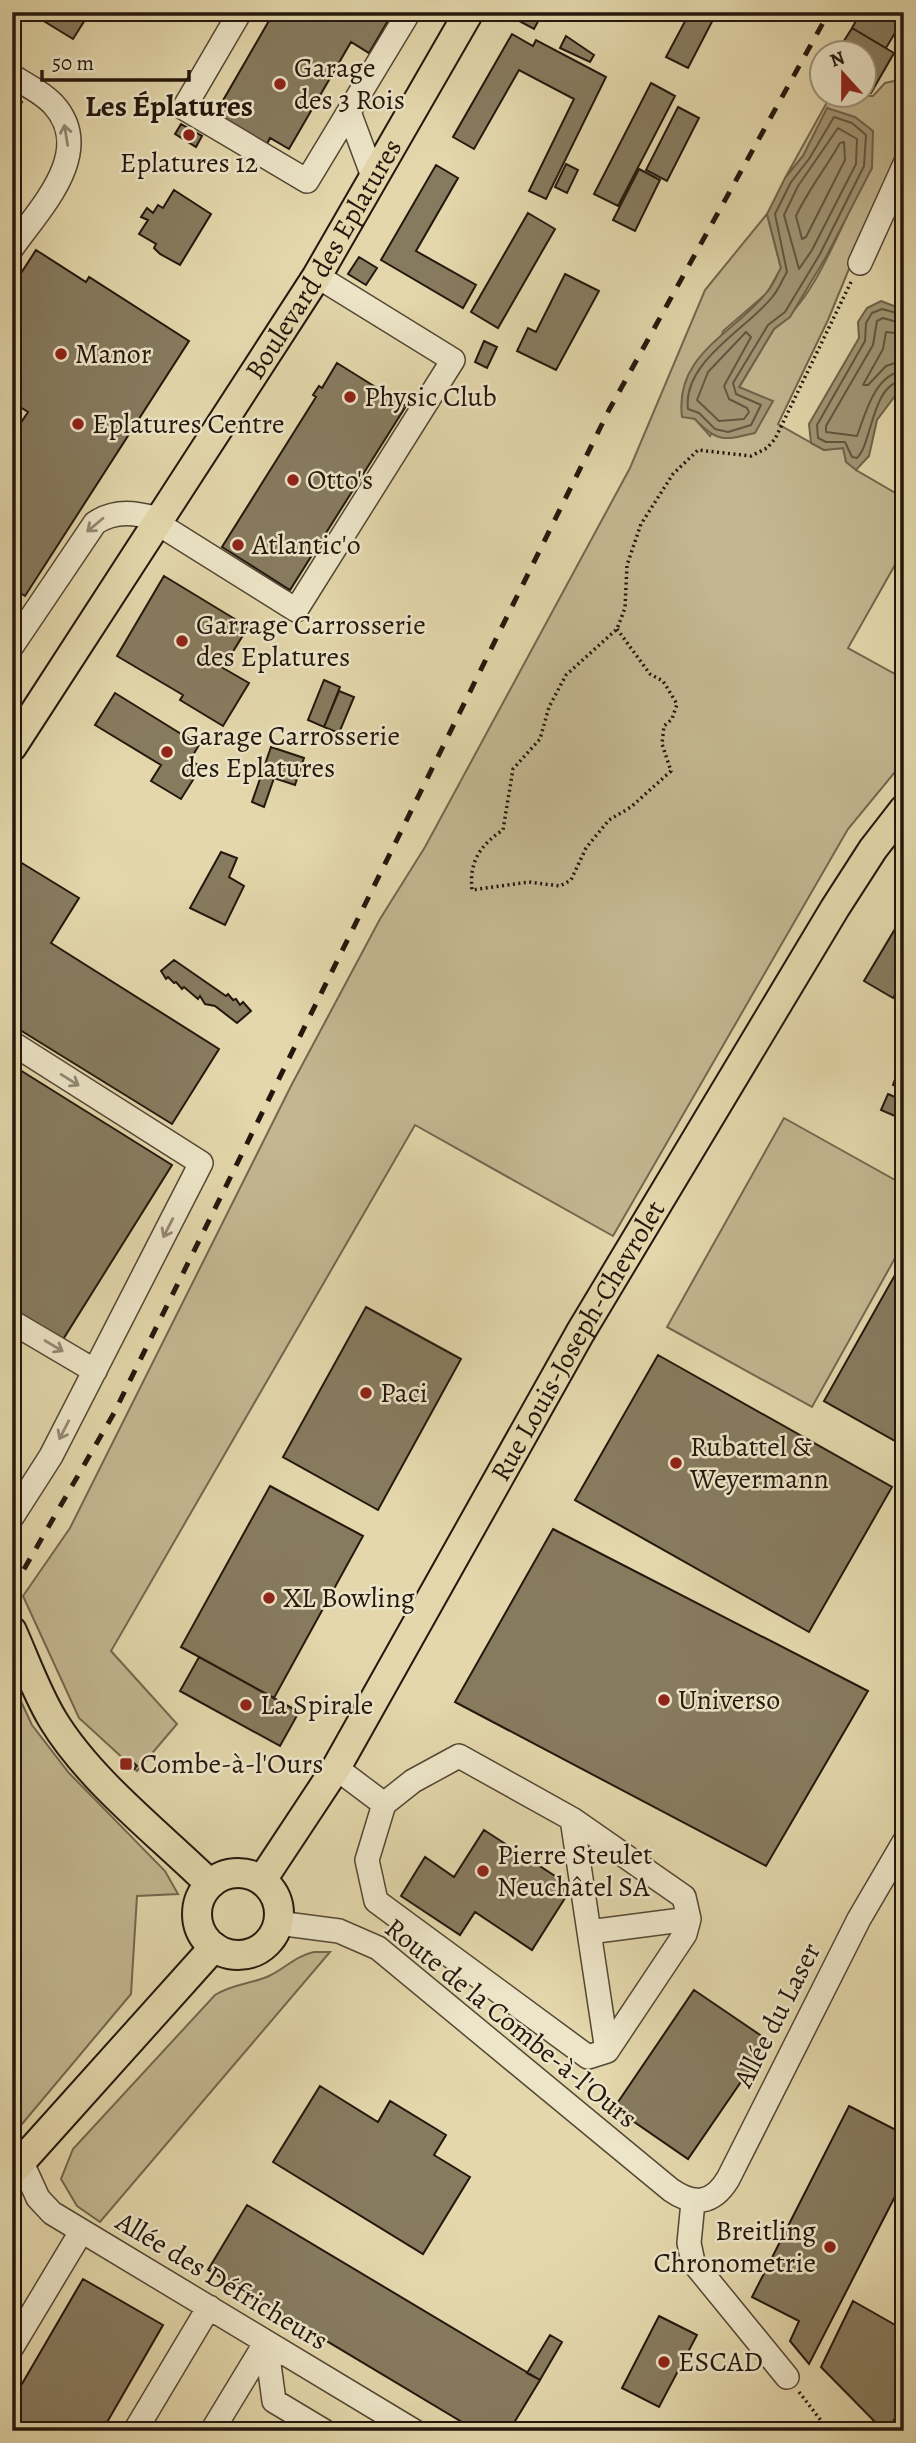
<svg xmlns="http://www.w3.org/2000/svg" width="916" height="2443" viewBox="0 0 916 2443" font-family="Alegreya,serif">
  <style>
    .green { fill: #c3b690; stroke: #74664e; stroke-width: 2 }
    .water { fill: #a29675; stroke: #70634b; stroke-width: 2 }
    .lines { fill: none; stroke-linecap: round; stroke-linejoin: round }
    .shore { stroke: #635641; stroke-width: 2 }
    .building { fill: #877b5f; stroke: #24170d; stroke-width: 2 }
    .minor-casing { stroke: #544734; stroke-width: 26 }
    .major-casing { stroke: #24170d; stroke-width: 32 }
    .path { stroke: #24170d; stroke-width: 3.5; stroke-dasharray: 2 3.5; stroke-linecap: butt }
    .minor { stroke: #ede5c8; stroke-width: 23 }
    .major { stroke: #e3d7ab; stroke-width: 28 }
    .rail { stroke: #24170d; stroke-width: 5; stroke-dasharray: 12 12; stroke-linecap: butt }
    .oneway { stroke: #938874 }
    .poi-dot { fill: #8f2418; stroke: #ede5c8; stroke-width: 2.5 }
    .labels { text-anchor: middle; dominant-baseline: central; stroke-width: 5; stroke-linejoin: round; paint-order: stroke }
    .poi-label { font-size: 28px; fill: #24170d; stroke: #ede5c8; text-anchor: start }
    .street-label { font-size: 28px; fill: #24170d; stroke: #ede5c8 }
    .neighbourhood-label { font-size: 30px; font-weight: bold; fill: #24170d; stroke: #ede5c8 }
  </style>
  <rect width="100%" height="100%" fill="#e3d7ab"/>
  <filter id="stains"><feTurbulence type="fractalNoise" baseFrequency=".00286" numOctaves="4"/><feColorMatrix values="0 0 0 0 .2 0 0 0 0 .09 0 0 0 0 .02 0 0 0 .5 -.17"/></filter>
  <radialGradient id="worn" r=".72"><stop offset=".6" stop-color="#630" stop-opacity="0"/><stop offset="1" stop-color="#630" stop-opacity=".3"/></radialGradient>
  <path class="green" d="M904 79V135L828 320 778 424 824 450 843 448 856 470 904 498V549L848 648 904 679V761L848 829 613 1236 415 1125 111 1651 177 1724 137 1771 79 1718 23 1596 70 1528 292 1084 380 919 425 847 630 468 705 290 767 214 781 268 767 293 723 331 695 419 710 436 774 329C821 295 841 217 872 168L828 108 803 156 785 178 831 95 873 96 885 83Z
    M784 1118 904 1185V1242L812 1407 667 1327Z
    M12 1682 32 1725 69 1773 165 1871 178 1894 137 1896 131 1994 12 2136Z
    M314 1952H330L100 2222 77 2206 61 2179 73 2149 215 1995C232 1984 251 1984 269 1976 286 1968 295 1956 314 1952Z"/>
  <path class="water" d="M827 108 855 117 873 131 872 168 826 257 790 317 774 329 739 387 773 401 755 433C725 440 717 443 695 419L682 417C674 354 735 333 767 292 773 286 776 276 781 268L767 214 785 178 803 156Z
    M881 301 904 310V384L877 420 869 456 856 470 846 462 843 448 824 450 811 443 809 424 859 338 858 322 867 308Z"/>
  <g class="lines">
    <path class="shore" d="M834 117 852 123 866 135 864 166 820 254 785 312 768 325 733 383 736 394 761 405 751 425 728 432 715 429 699 413 688 409C682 361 750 327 773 296 779 289 782 280 787 272L775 214 791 182 809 159Z
      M838 128 857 139 856 164 812 250 799 269 784 215 798 186Z
      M844 142 845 160 806 237 802 239 796 216C808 190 826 168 840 143Z
      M904 315 882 309 872 313 866 323 865 341 817 425 818 438 826 442H845L852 457 857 458C873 442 871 384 904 380
      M904 324 883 318 877 321 873 345 826 426V432L857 436C865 415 875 373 904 371
      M746 332 751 337 724 386 729 399 747 408 749 412 744 419 719 421 697 400 708 372Z
      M904 334 886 332 883 349 863 385H868L886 366 904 360"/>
  </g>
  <path class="building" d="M29 12H90L73 39Z
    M274 12H393L369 53 351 42 289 149 270 138 266 146 214 116Z
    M510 12H543L534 29 508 15Z
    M690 12H717L688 68 666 57Z
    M861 12H904V18L886 48 852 28Z
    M852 28 894 53 871 93 864 88V52H837Z
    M512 34 533 46 536 40 606 77 546 199 529 191 574 99 519 70 474 149 453 137Z
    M566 36 594 55 590 62 560 48Z
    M651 83 675 96 618 206 594 194Z
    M12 96 22 102 12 117Z
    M678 107 699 118 667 181 646 170Z
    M181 124 202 136 196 147 175 134Z
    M566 164 578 170 567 193 555 187Z
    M436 165 458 178 416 251 476 285 463 308 381 260Z
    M639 169 660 180 635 231 613 220Z
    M174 190 211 214 180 265 160 254 154 248 156 244 139 234 148 220 141 217 147 208 153 213 158 205 163 208Z
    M528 213 555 229 498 328 471 312Z
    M36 250 86 282 89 277 189 341 25 596 12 588V436L28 412 12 402V287Z
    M359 257 377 268 366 285 348 274Z
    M565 274 599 291 556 370 517 351 528 328 536 332Z
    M484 341 497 347 487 368 475 362Z
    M337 363 406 406 290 590 222 547 316 397 313 395 319 386 322 388Z
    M164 576 248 627 223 668 249 683 223 726 180 700 183 695 117 656Z
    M324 680 340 687 324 727 308 720Z
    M339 691 354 697 339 733 324 727Z
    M115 693 199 745 190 760 201 767 181 799 151 781 161 765 95 725Z
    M271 747 304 758 295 785 274 778 264 807 252 802Z
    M221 852 237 858 229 877 244 886 225 925 190 908Z
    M12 857 79 898 51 943 219 1049 172 1124 12 1025Z
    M904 914V980L893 998 864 981Z
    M174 960 226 996 228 994 233 1000 236 999 240 1005 243 1002 251 1011 237 1023 215 1006 205 1004 200 996 198 999 184 987 182 989 176 982 174 983 168 977 166 979 161 971Z
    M12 1065 172 1165 62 1341 12 1310Z
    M898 1071 904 1073V1089L893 1085Z
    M888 1094 904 1101V1120L881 1110Z
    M904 1259V1446L824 1401Z
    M366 1307 461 1359 378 1510 283 1457Z
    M658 1355 892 1487 809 1632 575 1500Z
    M270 1486 363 1536 274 1698 181 1647Z
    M553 1529 868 1691 766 1866 455 1702Z
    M904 1542V1557L897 1553Z
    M199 1657 299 1712 280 1746 180 1691Z
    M128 1757 137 1766 134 1769 125 1760Z
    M484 1830 572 1887 532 1950 475 1912 460 1935 401 1896 425 1857 454 1877Z
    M694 1990 769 2041 688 2159 614 2108Z
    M320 2086 378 2122 390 2101 446 2135 434 2155 470 2177 423 2254 273 2162Z
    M849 2106 904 2134V2179L809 2364 790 2341 799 2321 752 2297Z
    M247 2205 540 2380 509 2431H477L208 2270Z
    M83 2279 163 2325 102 2431H12V2401Z
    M853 2301 904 2330V2398L889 2431H884L821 2367Z
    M659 2316 697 2335 659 2407 622 2388Z
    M550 2335 562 2342 540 2380 527 2373Z"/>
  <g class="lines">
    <g class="minor-casing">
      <path id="minor" d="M240 12 184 108 307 181 409 12
        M12 76C26 85 42 92 53 104 97 152 39 209 12 248
        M349 112 374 179
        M860 263 904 166
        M157 523 296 610 453 360 317 276
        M12 646 95 523C116 509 136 513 159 519
        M12 1043 201 1163 51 1456 12 1517
        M12 1322 95 1371
        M336 1768 384 1804 367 1860 376 1901 588 2057 607 2051 685 1934 689 1919 684 1897 572 1819 459 1756 413 1781 384 1804
        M572 1819 607 2051
        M278 1923 339 1931 378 1948 671 2190C694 2206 713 2204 728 2179L859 1919 904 1842
        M589 1932 689 1919
        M22 2163 38 2198 52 2213 414 2431
        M693 2202 689 2243 693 2262 787 2377
        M266 2342 274 2401 324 2431
        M12 2347 81 2232
        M135 2431 209 2307
        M212 2431 266 2342"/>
    </g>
    <g class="major-casing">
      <g id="major">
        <path id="s1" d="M12 747 317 276 469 12"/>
        <path d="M12 1631C25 1660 36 1692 53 1720 90 1781 159 1834 210 1884"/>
        <circle cx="238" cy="1914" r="41"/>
        <path id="s2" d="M262 1880 336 1768 580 1333 835 908 873 849 904 809"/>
        <path d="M12 2172 214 1947"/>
      </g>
    </g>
    <path class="path" d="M617 629 650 674 663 681 677 704 672 719 664 726 662 744 671 771 631 807 609 820 586 848 571 880 560 886 529 882 472 890C469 862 480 845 503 830L513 769 540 739 549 707 566 675 617 629 625 608 627 565 641 524 673 474 698 450 751 456 767 448 775 439 852 280
      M12 782 21 769
      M799 2392 829 2431"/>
    <use href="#minor" class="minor"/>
    <use href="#major" class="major"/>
    <path class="rail" d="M12 1590 114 1413 609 410 829 12"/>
  </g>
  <defs><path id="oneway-shaft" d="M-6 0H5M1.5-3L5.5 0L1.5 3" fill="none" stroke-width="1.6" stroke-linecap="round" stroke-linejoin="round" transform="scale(1.75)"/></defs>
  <g class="oneway">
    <use href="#oneway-shaft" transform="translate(66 135) rotate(-99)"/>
    <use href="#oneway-shaft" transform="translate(95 525) rotate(140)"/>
    <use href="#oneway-shaft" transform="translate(70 1080) rotate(32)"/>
    <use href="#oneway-shaft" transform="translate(168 1228) rotate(117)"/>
    <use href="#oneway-shaft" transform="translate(54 1346) rotate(31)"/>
    <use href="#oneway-shaft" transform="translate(64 1430) rotate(117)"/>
  </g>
  <g class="poi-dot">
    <circle cx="280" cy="84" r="7"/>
    <circle cx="189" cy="135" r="7"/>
    <circle cx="61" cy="354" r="7"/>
    <circle cx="350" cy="397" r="7"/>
    <circle cx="78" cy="424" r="7"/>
    <circle cx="293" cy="480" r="7"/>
    <circle cx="238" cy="545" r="7"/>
    <circle cx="182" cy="641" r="7"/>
    <circle cx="167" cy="752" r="7"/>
    <circle cx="366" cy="1393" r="7"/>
    <circle cx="676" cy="1463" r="7"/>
    <circle cx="269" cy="1598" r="7"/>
    <circle cx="664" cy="1700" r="7"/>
    <circle cx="246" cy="1705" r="7"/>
    <rect x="119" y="1757" width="14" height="14" rx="3.5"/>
    <circle cx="483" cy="1871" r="7"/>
    <circle cx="830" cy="2247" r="7"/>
    <circle cx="664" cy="2362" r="7"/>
  </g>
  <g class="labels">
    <g class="poi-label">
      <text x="294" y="68">Garage<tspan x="294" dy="32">des 3 Rois</tspan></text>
      <text x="189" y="163" text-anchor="middle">Eplatures 12</text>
      <text x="75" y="354">Manor</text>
      <text x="364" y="397">Physic Club</text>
      <text x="92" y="424">Eplatures Centre</text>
      <text x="307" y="480">Otto's</text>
      <text x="252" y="545">Atlantic'o</text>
      <text x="196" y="625">Garrage Carrosserie<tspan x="196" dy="32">des Eplatures</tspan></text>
      <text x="181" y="736">Garage Carrosserie<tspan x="181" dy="32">des Eplatures</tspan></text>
      <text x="380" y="1393">Paci</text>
      <text x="690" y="1447">Rubattel &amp;<tspan x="690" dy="32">Weyermann</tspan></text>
      <text x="283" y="1598">XL Bowling</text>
      <text x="678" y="1700">Universo</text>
      <text x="260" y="1705">La Spirale</text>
      <text x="140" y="1764">Combe-à-l'Ours</text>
      <text x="497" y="1855">Pierre Steulet<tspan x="497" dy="32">Neuchâtel SA</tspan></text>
      <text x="816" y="2231" text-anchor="end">Breitling<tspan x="816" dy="32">Chronometrie</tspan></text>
      <text x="678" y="2362">ESCAD</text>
    </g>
    <g class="street-label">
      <text stroke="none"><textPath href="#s1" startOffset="579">Boulevard des Eplatures</textPath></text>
      <text stroke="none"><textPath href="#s2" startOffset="625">Rue Louis-Joseph-Chevrolet</textPath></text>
      <text transform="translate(777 2015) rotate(-63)">Allée du Laser</text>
      <text transform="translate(511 2023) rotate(39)">Route de la Combe-à-l'Ours</text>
      <text transform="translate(222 2281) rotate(31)">Allée des Défricheurs</text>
    </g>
    <g class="neighbourhood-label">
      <text x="169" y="106">Les Éplatures</text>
    </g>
  </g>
  <rect width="916" height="2443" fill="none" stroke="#e3d7ab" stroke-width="42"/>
  <rect x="14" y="14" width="888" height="2415" fill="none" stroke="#24170d" stroke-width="3.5"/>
  <rect x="21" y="21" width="874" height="2401" fill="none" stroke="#24170d" stroke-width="2"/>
  <g transform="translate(843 74) rotate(339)"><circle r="33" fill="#ede5c8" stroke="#9d937d" stroke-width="2"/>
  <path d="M0-5L12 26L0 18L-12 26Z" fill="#8f2418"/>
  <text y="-10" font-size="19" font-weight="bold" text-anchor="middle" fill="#24170d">N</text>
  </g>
  <path d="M42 70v10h147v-10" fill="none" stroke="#24170d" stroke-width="3.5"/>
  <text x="52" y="70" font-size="21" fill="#24170d" stroke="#ede5c8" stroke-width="5" paint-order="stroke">50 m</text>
  <rect width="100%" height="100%" filter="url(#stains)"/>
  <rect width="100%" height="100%" fill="url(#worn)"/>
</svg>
